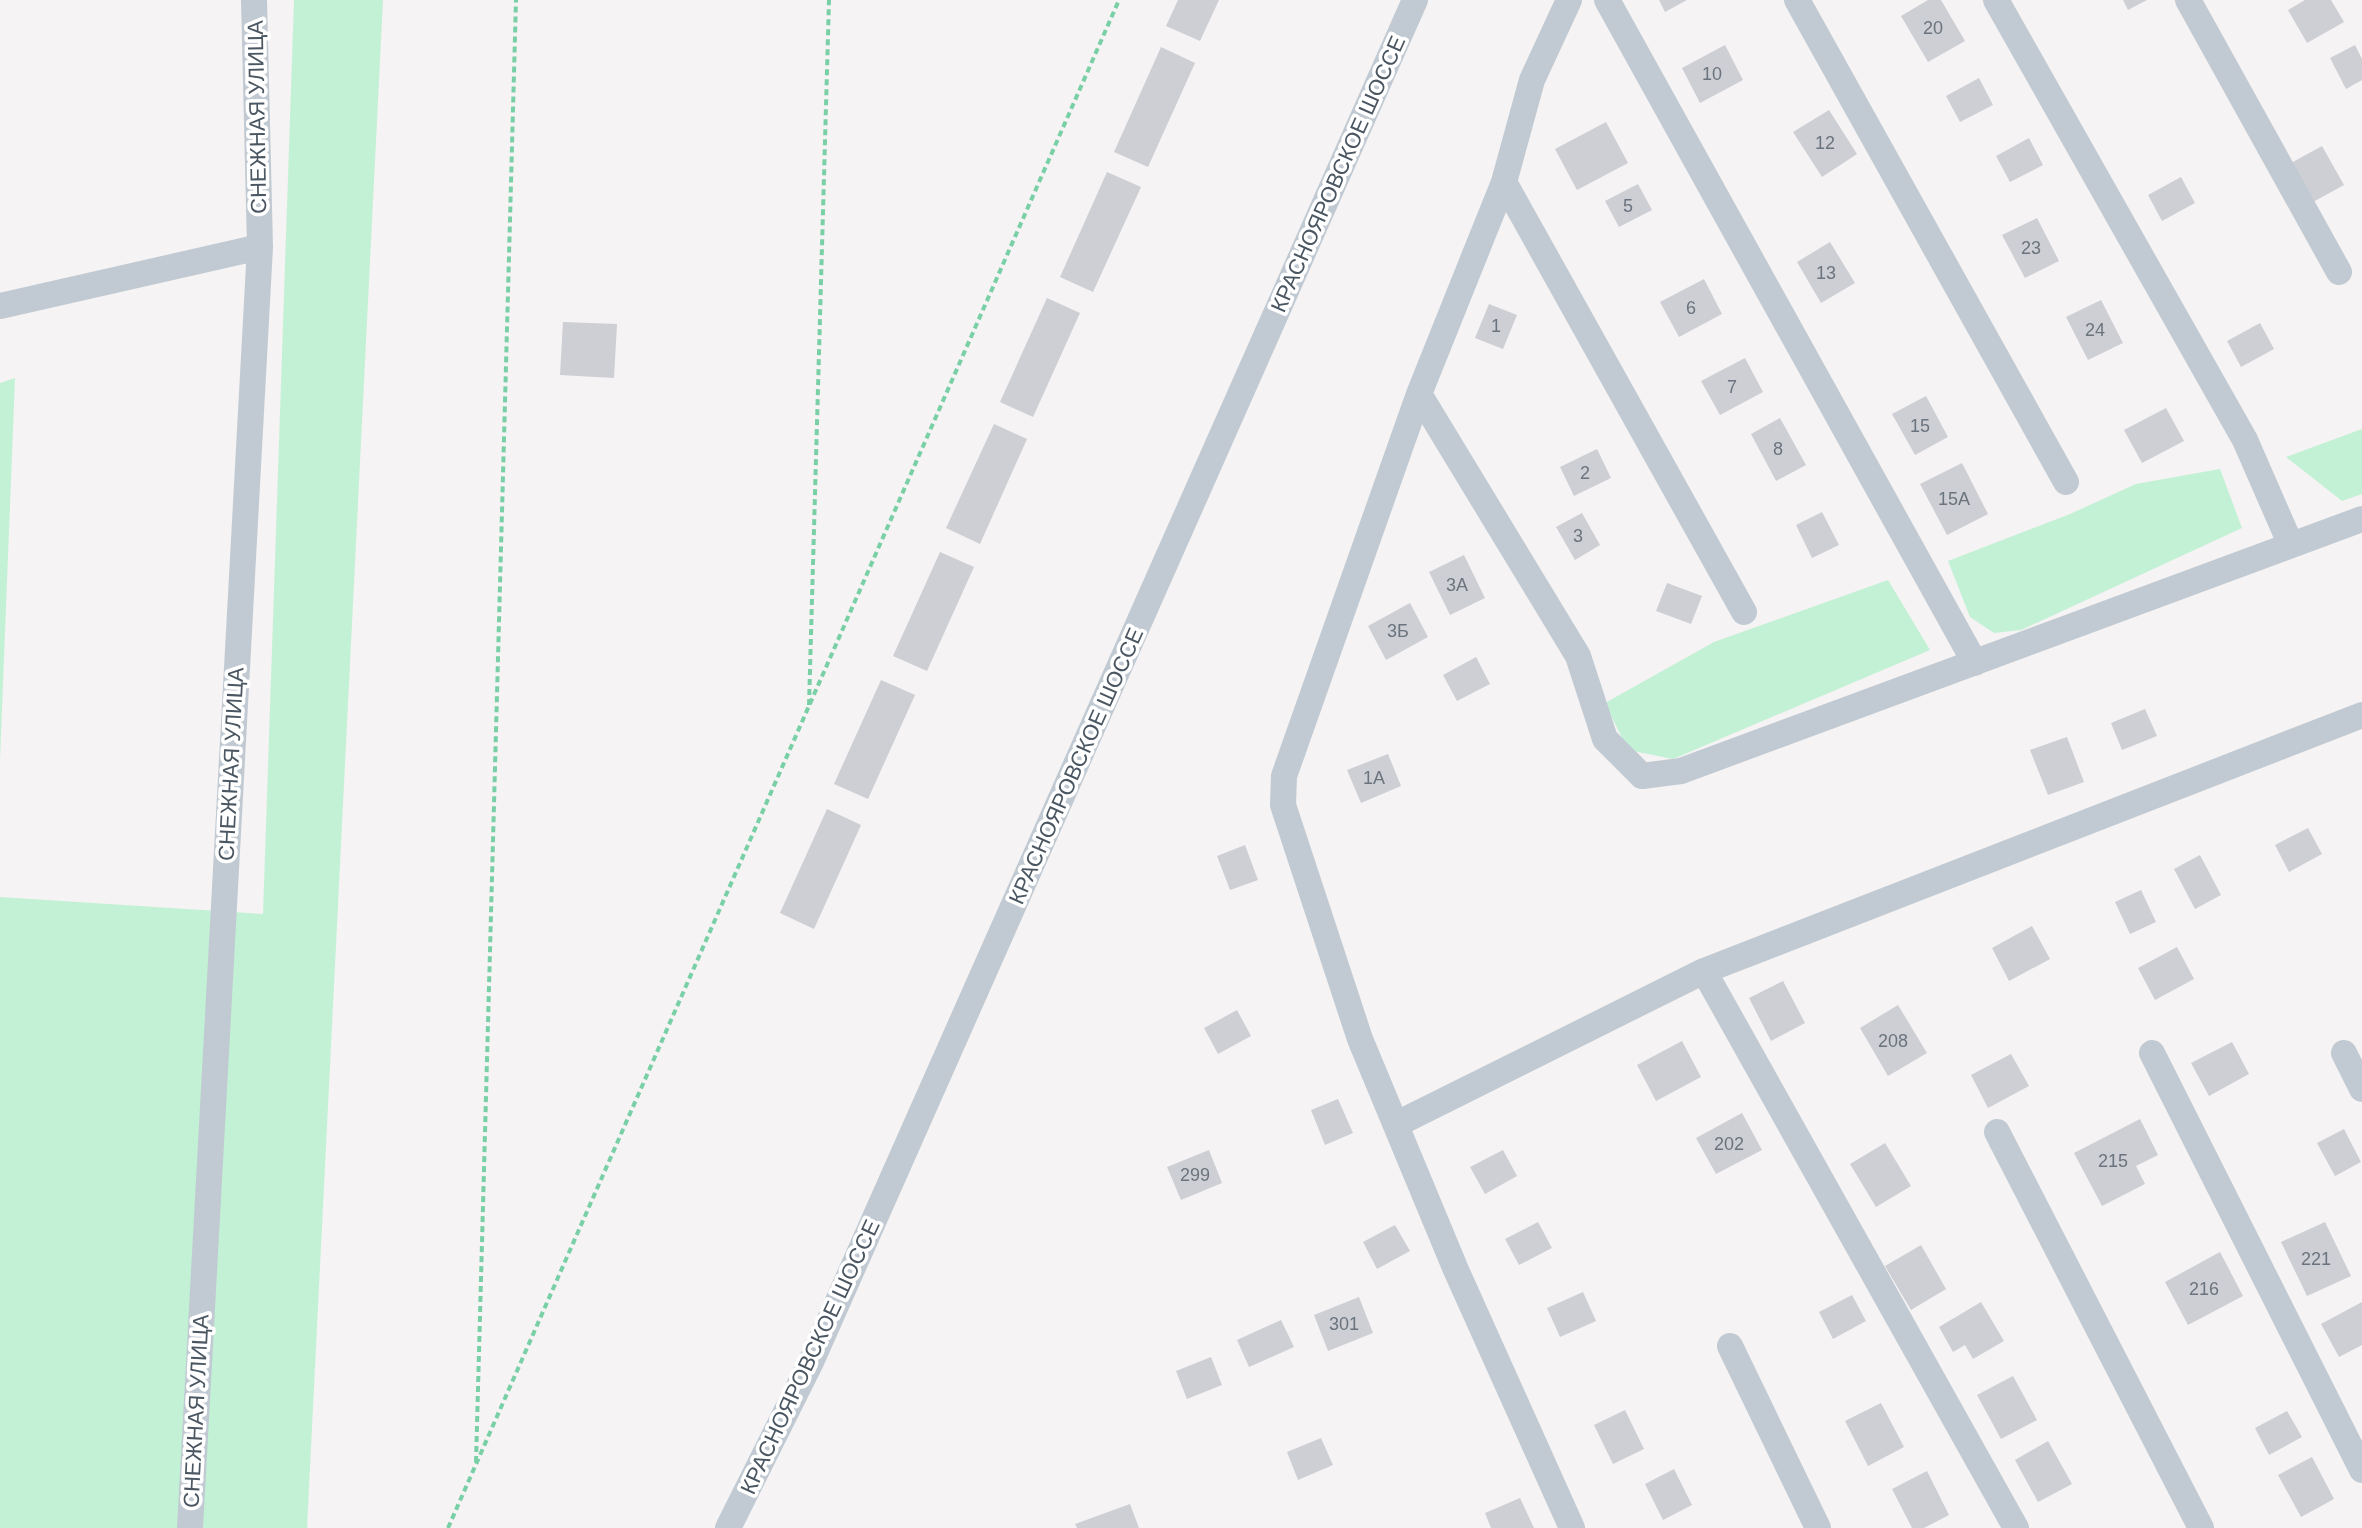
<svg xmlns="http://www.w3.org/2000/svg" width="2362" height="1528" viewBox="0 0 2362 1528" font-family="Arial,sans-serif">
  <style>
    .green { fill: #c3f1d5 }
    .building { fill: #cdcfd5 }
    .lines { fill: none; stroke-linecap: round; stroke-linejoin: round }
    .path { stroke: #7ad0a6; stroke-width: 4; stroke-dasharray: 6 4; stroke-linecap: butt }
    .minor { stroke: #c1cad2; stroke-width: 26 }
    .labels { text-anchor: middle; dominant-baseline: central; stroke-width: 7; stroke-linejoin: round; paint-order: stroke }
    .number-label { font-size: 18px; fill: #6b747e }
    .street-label { font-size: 22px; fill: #4a5661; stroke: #fff }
  </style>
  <rect width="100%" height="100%" fill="#f5f3f3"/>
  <path class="green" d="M294 0H383L307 1528H0V897L263 914Z
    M15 378 0 760V383Z
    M2362 429V494L2342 501 2286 457Z
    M2220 469 2242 528 2021 630 1994 633 1970 617 1948 561 2070 514 2136 484Z
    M1888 580 1930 650 1673 759 1628 750 1605 703 1714 642Z"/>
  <path class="building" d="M1178 0H1219L1200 41 1166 26Z
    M1659 0H1687L1665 12Z
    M1928 0H1941L1965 41 1928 62 1901 16Z
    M2123 0H2147L2128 10Z
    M2305 0H2331L2344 22 2307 43 2288 10Z
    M1725 45 1743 80 1700 103 1682 68Z
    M2355 45 2362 59V80L2346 89 2330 58Z
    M1161 47 1195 63 1148 167 1114 152Z
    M1979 78 1993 105 1960 122 1946 96Z
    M1829 110 1857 154 1822 177 1793 132Z
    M1606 122 1628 163 1577 190 1555 149Z
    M2029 138 2043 165 2010 182 1996 156Z
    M2322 146 2344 185 2313 202 2291 163Z
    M1107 172 1141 187 1093 292 1060 277Z
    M2181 177 2195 203 2162 221 2148 195Z
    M1638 184 1652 210 1619 227 1605 201Z
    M2037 218 2059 261 2025 278 2002 235Z
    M1830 242 1855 283 1821 303 1797 262Z
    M1704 279 1722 314 1679 337 1660 302Z
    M1047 298 1080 313 1033 417 1000 402Z
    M2101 300 2123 343 2088 360 2066 317Z
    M1489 304 1517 315 1503 349 1475 338Z
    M563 322 617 324 614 378 560 375Z
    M2260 323 2274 349 2241 367 2227 341Z
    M1745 358 1763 392 1720 415 1701 381Z
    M1926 396 1948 437 1915 455 1892 414Z
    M2166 408 2184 441 2142 463 2124 430Z
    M1780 418 1806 465 1776 481 1751 434Z
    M994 424 1027 439 980 544 946 528Z
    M1597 449 1611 478 1574 496 1560 467Z
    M1962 463 1988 514 1947 535 1920 484Z
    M1822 512 1839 545 1812 558 1796 525Z
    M1582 513 1600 545 1575 560 1556 527Z
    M940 552 974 567 927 671 893 656Z
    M1464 555 1485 598 1450 615 1429 572Z
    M1667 583 1702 596 1691 624 1656 611Z
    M1410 603 1428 637 1386 660 1368 626Z
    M1476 657 1490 684 1457 701 1443 675Z
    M881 680 915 695 868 799 834 784Z
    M2145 709 2157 736 2122 750 2111 723Z
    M2067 737 2084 782 2048 795 2030 750Z
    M1388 754 1401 786 1361 803 1347 770Z
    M827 809 861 825 814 929 780 913Z
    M2308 828 2322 854 2289 872 2275 845Z
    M1245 845 1258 880 1230 890 1217 856Z
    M2200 855 2221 895 2195 909 2174 869Z
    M2141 890 2156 922 2130 934 2115 902Z
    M2032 926 2050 959 2009 981 1992 948Z
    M2177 947 2194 979 2155 1000 2138 968Z
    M1783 981 1805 1023 1771 1041 1749 998Z
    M1898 1005 1927 1053 1888 1076 1860 1028Z
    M1237 1010 1251 1036 1218 1054 1204 1028Z
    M1682 1041 1701 1077 1656 1101 1637 1065Z
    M2232 1042 2249 1074 2209 1096 2191 1063Z
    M2011 1054 2029 1086 1988 1108 1971 1075Z
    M1338 1099 1353 1133 1325 1145 1311 1110Z
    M1742 1113 1762 1150 1716 1174 1696 1138Z
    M2140 1119 2158 1155 2136 1166 2145 1184 2102 1206 2074 1153Z
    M2344 1129 2361 1162 2335 1176 2317 1143Z
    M1885 1143 1911 1186 1876 1207 1850 1164Z
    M1209 1150 1222 1183 1181 1200 1167 1167Z
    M1503 1150 1517 1176 1485 1194 1470 1167Z
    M1538 1222 1552 1248 1519 1265 1505 1239Z
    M2325 1222 2351 1276 2307 1296 2281 1242Z
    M1395 1225 1410 1251 1377 1269 1363 1242Z
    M1921 1245 1946 1289 1911 1310 1885 1266Z
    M2220 1252 2243 1296 2188 1325 2165 1282Z
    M1583 1292 1596 1321 1560 1337 1547 1308Z
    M1852 1295 1866 1321 1833 1339 1819 1312Z
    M1359 1297 1373 1333 1328 1351 1314 1315Z
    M1981 1302 2004 1341 1973 1359 1965 1345 1953 1352 1939 1327Z
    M2362 1302V1345L2339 1357 2321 1324Z
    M1281 1320 1294 1347 1249 1367 1237 1340Z
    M1211 1357 1222 1385 1187 1399 1176 1371Z
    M2013 1376 2037 1420 2001 1439 1977 1395Z
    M1881 1403 1904 1447 1868 1466 1845 1421Z
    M1625 1410 1644 1449 1613 1464 1594 1425Z
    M2287 1411 2302 1437 2269 1455 2255 1428Z
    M1321 1438 1333 1465 1298 1480 1287 1452Z
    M2048 1441 2072 1484 2038 1502 2015 1460Z
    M2312 1457 2334 1499 2301 1517 2278 1475Z
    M1674 1469 1692 1505 1663 1520 1645 1484Z
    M1927 1471 1949 1515 1924 1528H1912L1892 1489Z
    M1520 1498 1534 1528H1491L1485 1513Z
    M1130 1504 1139 1528H1077L1075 1524Z"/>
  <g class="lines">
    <path class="path" d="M809 705 829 0
      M476 1462 516 0
      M448 1528 1119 0"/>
    <path class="minor" d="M1569 0 1532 80 1504 182 1419 394 1284 776 1283 805 1360 1039 1456 1270 1572 1528
      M1607 0 1975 663
      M1797 0 2066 482
      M1996 0 2245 440 2290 543
      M2188 0 2339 272
      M1504 182 1744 612
      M0 306 260 247
      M1419 394 1578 656 1605 739 1642 776 1681 771 2362 519
      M1704 971 2016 1528
      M2152 1053 2362 1470
      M2344 1053 2362 1089
      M1397 1124 1704 971 2362 715
      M1997 1132 2201 1528
      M1730 1346 1818 1528
      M190 1528 260 247 254 0
      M728 1528 811 1362 1415 0"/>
  </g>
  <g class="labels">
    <g class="number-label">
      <text x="1933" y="28">20</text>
      <text x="1712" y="74">10</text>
      <text x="1825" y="143">12</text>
      <text x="1628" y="206">5</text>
      <text x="2031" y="248">23</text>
      <text x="1826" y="273">13</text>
      <text x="1691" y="308">6</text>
      <text x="1496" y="326">1</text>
      <text x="2095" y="330">24</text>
      <text x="1732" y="387">7</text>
      <text x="1920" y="426">15</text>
      <text x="1778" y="449">8</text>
      <text x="1585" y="473">2</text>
      <text x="1954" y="499">15А</text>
      <text x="1578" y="536">3</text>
      <text x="1457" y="585">3А</text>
      <text x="1398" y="631">3Б</text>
      <text x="1374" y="778">1А</text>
      <text x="1893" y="1041">208</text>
      <text x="1729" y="1144">202</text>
      <text x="2113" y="1161">215</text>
      <text x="1195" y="1175">299</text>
      <text x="2316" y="1259">221</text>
      <text x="2204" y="1289">216</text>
      <text x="1344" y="1324">301</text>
    </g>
    <g class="street-label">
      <text transform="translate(257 117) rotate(-91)">СНЕЖНАЯ УЛИЦА</text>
      <text transform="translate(1338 174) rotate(-66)">КРАСНОЯРОВСКОЕ ШОССЕ</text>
      <text transform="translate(231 764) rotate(-87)">СНЕЖНАЯ УЛИЦА</text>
      <text transform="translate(1076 766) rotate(-66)">КРАСНОЯРОВСКОЕ ШОССЕ</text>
      <text transform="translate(810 1357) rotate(-65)">КРАСНОЯРОВСКОЕ ШОССЕ</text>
      <text transform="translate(196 1411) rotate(-87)">СНЕЖНАЯ УЛИЦА</text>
    </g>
  </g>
</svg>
